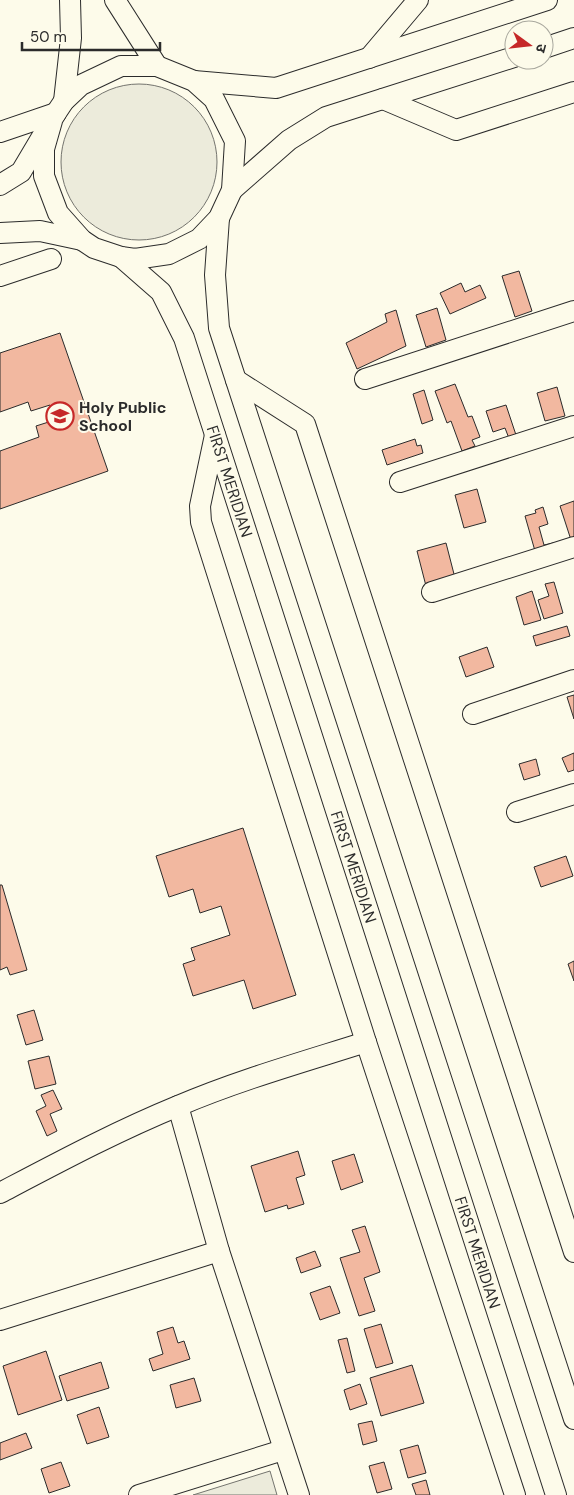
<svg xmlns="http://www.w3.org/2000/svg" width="574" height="1495" viewBox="0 0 574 1495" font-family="'DM Sans','Noto Sans Devanagari',sans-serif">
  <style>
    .green { fill: #ecebdb; stroke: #74746e }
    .building { fill: #f2b8a0; stroke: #2b2b2b }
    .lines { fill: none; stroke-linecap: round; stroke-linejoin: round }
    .minor-casing { stroke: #2b2b2b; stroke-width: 22 }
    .minor { stroke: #fdfbea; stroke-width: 20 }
    .labels { text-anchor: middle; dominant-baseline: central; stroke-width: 4; stroke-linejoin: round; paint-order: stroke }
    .poi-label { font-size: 16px; font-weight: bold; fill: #2b2b2b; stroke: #fdfbea; text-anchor: start }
    .street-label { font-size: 16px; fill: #2b2b2b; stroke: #fdfbea }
  </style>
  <rect width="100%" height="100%" fill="#fdfbea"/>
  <path class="green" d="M61 162a78 78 0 1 1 156 0a78 78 0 1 1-156 0Z
    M270 1471 277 1495H193Z"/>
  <path class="building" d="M519 271 532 311 515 317 502 276Z
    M461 283 465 292 480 285 486 298 450 314 440 293Z
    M437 308 446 340 426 347 416 315Z
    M396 310 406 346 357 369 346 343 387 322 385 314Z
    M60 333 108 471 0 509V451L39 437 36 426 55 420 50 405 31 411 28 402 0 412V353Z
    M455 384 468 417 472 416 480 437 472 440 475 446 462 451 451 421 447 423 435 391Z
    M557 387 565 416 545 421 537 393Z
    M424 390 433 420 422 424 413 394Z
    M506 405 517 438 510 441 505 428 493 432 486 411Z
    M415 439 417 446 421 445 423 453 387 465 382 450Z
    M477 489 486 522 464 528 455 495Z
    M574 501V539L571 540 560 506Z
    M543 507 548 524 539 527 544 545 553 543 554 545 535 551 525 516 536 513 535 510Z
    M446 543 455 578 426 586 417 551Z
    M554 582 563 613 544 619 538 600 549 596 545 584Z
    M532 591 541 620 524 625 516 597Z
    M567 626 570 636 536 646 533 636Z
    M487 647 494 667 466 677 459 657Z
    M574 695V719L567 697Z
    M574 753V770L568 772 562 758Z
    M536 759 540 775 524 780 519 764Z
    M243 828 296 995 253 1009 244 980 193 996 183 964 195 960 191 948 230 935 221 906 200 913 193 889 169 897 156 856Z
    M566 856 573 876 541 887 534 867Z
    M0 885H2L27 970 10 975 7 967 0 970Z
    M574 961V981L568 964Z
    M34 1010 43 1040 26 1045 17 1015Z
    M49 1056 56 1084 35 1089 28 1061Z
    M53 1090 62 1109 50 1114 57 1131 47 1136 36 1111 46 1106 41 1095Z
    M298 1151 305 1175 296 1178 304 1204 288 1209 287 1205 265 1212 251 1166Z
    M354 1154 363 1182 341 1190 332 1161Z
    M365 1226 380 1272 364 1278 375 1311 359 1316 340 1258 360 1252 352 1230Z
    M315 1251 321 1266 301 1273 296 1258Z
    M330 1286 340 1313 320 1320 310 1293Z
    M381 1324 393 1363 376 1368 364 1329Z
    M173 1327 178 1343 184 1341 190 1359 153 1371 149 1359 163 1354 157 1332Z
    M347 1338 355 1371 347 1373 338 1340Z
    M46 1351 62 1400 18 1415 3 1366Z
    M101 1362 109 1388 67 1401 59 1376Z
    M412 1365 424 1403 381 1416 370 1378Z
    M194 1378 201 1401 176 1408 170 1385Z
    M360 1384 367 1404 350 1410 344 1390Z
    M99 1407 109 1437 87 1444 77 1415Z
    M372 1421 377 1441 363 1445 358 1424Z
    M26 1433 32 1448 0 1460V1443Z
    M418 1445 426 1473 408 1478 400 1450Z
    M61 1462 70 1486 49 1493 41 1469Z
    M384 1462 392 1489 377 1493 369 1466Z
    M426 1480 430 1495H416L412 1484Z"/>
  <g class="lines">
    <g class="minor-casing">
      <g id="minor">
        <path d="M115 0 157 66"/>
        <path d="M544 48 574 38"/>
        <path d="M369 58 418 0"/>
        <path d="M194 81 276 88 547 0"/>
        <path d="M383 99 456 130 574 92"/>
        <path d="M64 101 71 38 70 0"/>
        <path d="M0 132 56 113"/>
        <path d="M0 185 21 172 56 113 64 101 81 85 121 66H157L194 81 214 99 235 141 232 190 219 218 199 239 169 254 135 259 121 257 94 248 82 240 58 213 44 176V149L52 121"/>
        <path d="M232 190 289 140 326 117 514 57"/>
        <path d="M219 218 215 275 219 328 574 1419"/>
        <path d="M0 233 40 231 82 240"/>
        <path id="s1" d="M121 257 161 292 184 338 556 1495"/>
        <path d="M0 276 51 259"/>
        <path d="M365 379 574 311"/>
        <path d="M236 380 305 424 574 1252"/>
        <path d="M215 435 200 506 201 522 205 535 366 1042 515 1495"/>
        <path d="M400 482 574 426"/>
        <path d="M432 592 574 547"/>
        <path d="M473 714 574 680"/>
        <path d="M517 812 574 794"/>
        <path d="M178 1106 219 1251 299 1495"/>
        <path d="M0 1193C59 1162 117 1131 178 1106 239 1080 303 1062 366 1042"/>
        <path d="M0 1320 219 1251"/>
        <path d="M139 1495 283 1450"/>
      </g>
    </g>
    <use href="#minor" class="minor"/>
  </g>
  <defs>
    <g id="school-ring" transform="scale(1.4375)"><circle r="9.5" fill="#fdfbea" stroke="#c62828" stroke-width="1.5"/><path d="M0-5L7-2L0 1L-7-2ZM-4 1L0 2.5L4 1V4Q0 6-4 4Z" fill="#c62828"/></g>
  </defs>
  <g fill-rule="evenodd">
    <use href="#school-ring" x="60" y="416"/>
  </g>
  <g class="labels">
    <g class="poi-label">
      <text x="79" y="407">Holy Public<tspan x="79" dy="18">School</tspan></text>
    </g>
    <g class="street-label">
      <text stroke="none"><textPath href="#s1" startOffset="255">FIRST MERIDIAN</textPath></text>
      <text stroke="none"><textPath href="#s1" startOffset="660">FIRST MERIDIAN</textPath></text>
      <text stroke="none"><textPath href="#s1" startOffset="1065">FIRST MERIDIAN</textPath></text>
    </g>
  </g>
  <g transform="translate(529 45) rotate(105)"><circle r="24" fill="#fdfbea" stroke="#a9a89e"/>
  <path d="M0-4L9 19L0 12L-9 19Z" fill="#c62828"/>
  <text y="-8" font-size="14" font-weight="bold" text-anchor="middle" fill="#2b2b2b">उ</text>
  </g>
  <path d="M22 42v8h138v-8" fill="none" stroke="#2b2b2b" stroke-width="2.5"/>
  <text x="30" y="42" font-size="15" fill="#2b2b2b" stroke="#fdfbea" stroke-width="4" paint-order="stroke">50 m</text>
</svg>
